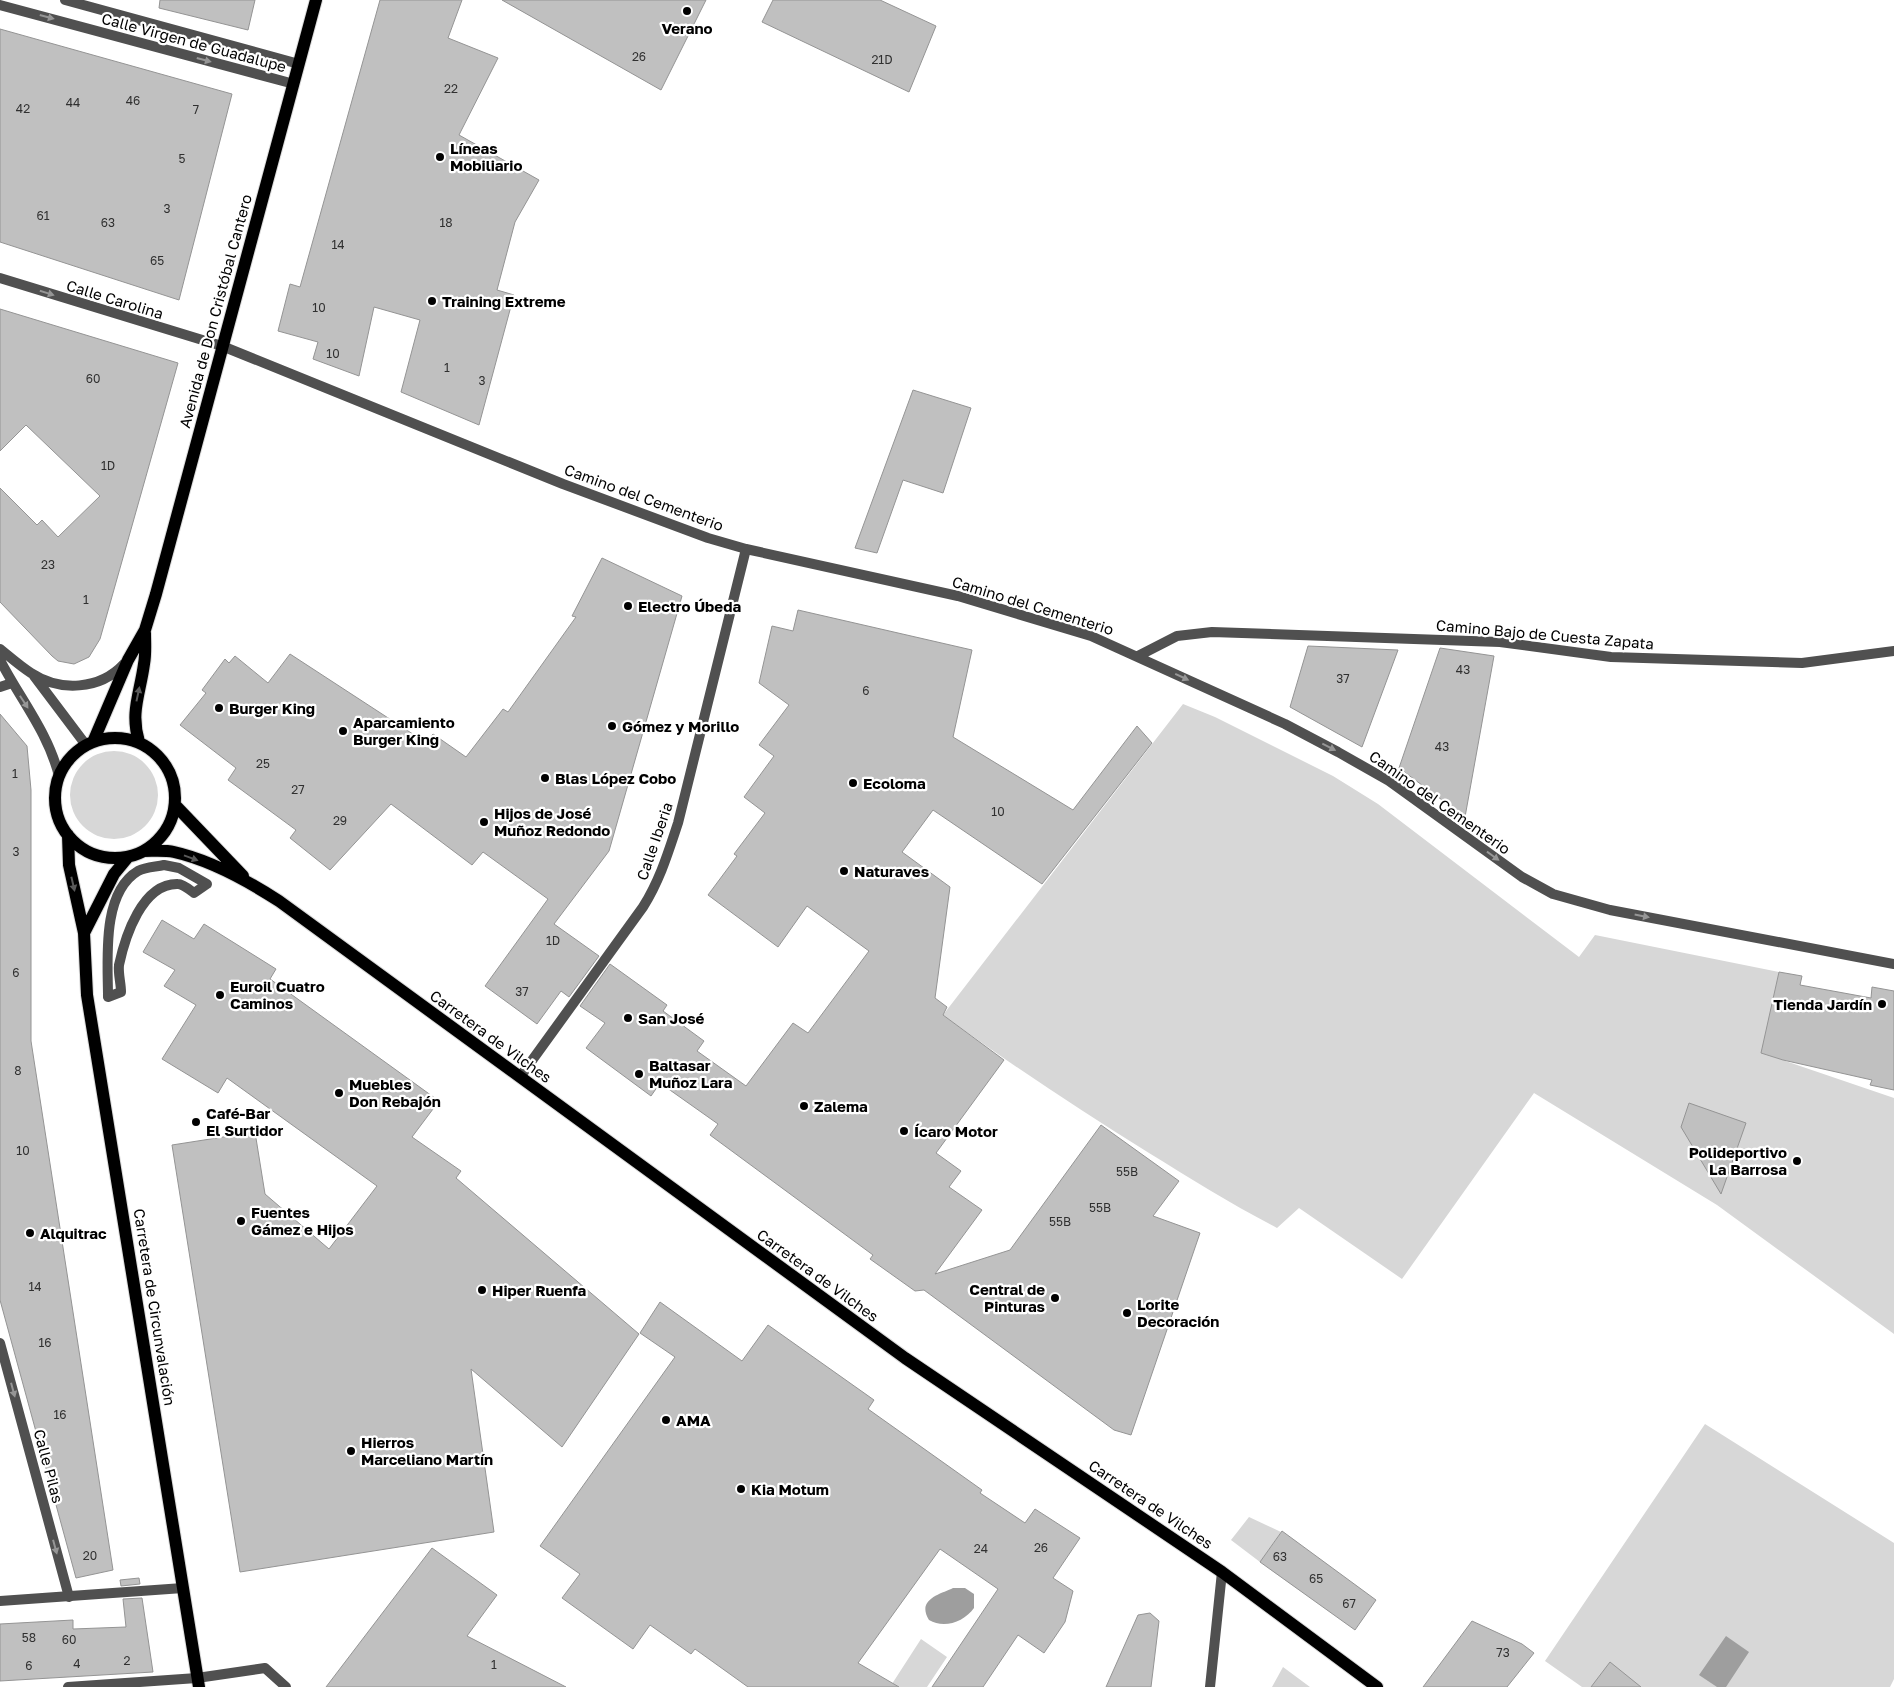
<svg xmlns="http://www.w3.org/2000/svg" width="1894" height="1687" viewBox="0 0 1894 1687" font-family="'Golos Text',sans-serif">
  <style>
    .green { fill: #d7d7d7 }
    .water { fill: #9e9e9e }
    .building { fill: #c0c0c0; stroke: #949494 }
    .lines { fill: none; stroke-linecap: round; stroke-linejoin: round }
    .primary-casing { stroke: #dbdbdb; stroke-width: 14 }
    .pedestrian { stroke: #505050; stroke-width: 10 }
    .minor { stroke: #505050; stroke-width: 10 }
    .tertiary { stroke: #505050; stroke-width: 10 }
    .primary { stroke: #000; stroke-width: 12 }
    .oneway { fill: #969696 }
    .oneway2 { fill: #595959 }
    .poi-dot { fill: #000; stroke: #fff; stroke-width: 2 }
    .labels { text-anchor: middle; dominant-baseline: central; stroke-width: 4.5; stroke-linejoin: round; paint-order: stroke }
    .number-label { font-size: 12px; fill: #303030 }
    .poi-label { font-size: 15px; font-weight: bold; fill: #000; stroke: #fff; text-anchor: start }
    .street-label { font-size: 15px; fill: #000; stroke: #fff }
  </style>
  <rect width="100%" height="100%" fill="#fff"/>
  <path class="green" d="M1183 704 1215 717 1333 776 1378 804 1579 957 1595 935 1779 972 1762 1053 1894 1098V1334L1717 1205 1534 1093 1402 1279 1299 1208 1277 1228C1233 1205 1191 1179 1149 1153 1078 1109 1010 1064 943 1015Z
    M70 795a44 44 0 1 1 88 0a44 44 0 1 1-88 0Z
    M1705 1424 1894 1543V1679L1890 1687H1582L1545 1661Z
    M1249 1517 1281 1532 1260 1562 1231 1540Z
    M921 1639 947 1657 927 1687H890Z
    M1283 1667 1310 1687H1272Z"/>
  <path class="water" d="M953 1588H965L974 1594V1608C964 1622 944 1629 929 1620 916 1599 941 1594 953 1588Z
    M1726 1636 1749 1652 1726 1687H1717L1699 1675Z"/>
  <path class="building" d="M160 0H255L248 30 159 8Z
    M380 0H462L448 38 498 58 459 135 539 180 515 222 497 290 514 295 479 425 401 392 420 320 374 307 359 376 313 359 318 342 278 331 290 284 300 287Z
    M502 0H706L661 90Z
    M773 0H880L936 26 909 92 762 22Z
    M0 29 232 94 179 300 0 242Z
    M0 309 178 363 100 639 89 657 74 664 58 661 52 656 0 602V488L37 525 42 520 58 537 100 496 26 425 0 451Z
    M913 390 971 408 943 493 903 480 877 553 855 548Z
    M602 558 682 596 609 851 554 924 599 956 569 997 561 991 537 1024 485 986 548 899 483 852 472 865 391 804 330 870 290 838 296 830 228 780 236 768 180 725 206 693 202 690 225 659 229 663 235 656 268 683 290 654 425 742 433 734 466 757 503 709 508 712 576 617 572 616Z
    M798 610 972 650 953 737 1073 810 1137 726 1152 743 1042 884 933 810 902 852 950 887 935 998 947 1007 943 1015 1004 1060 936 1153 961 1171 949 1187 982 1210 935 1274 1010 1250 1101 1125 1179 1181 1153 1216 1200 1233 1131 1435 1114 1430 924 1290 915 1291 870 1259 873 1255 710 1135 718 1124 660 1083 651 1096 586 1048 605 1023 580 1006 610 964 667 1005 663 1011 704 1041 697 1051 746 1086 793 1023 808 1033 869 951 807 906 778 947 708 895 737 856 734 854 765 813 744 797 774 756 759 745 789 705 759 683 772 626 793 631Z
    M1308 646 1398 650 1362 747 1290 707Z
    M1440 648 1494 656 1465 817 1399 768Z
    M0 714 27 746 31 790V1041L113 1570 76 1578 0 1300Z
    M162 920 194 939 204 924 276 969 270 979 439 1101 412 1137 461 1171 456 1178 639 1334 562 1447 471 1369 494 1532 240 1572 172 1145 255 1132 265 1194 329 1249 377 1186 227 1078 218 1093 162 1059 196 1005 164 986 175 970 143 952Z
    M1779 972 1802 976 1800 985 1871 998 1872 987 1894 991V1090L1870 1085 1872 1080 1783 1060 1761 1053Z
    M1689 1103 1746 1123 1721 1194 1681 1127Z
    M660 1302 742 1361 768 1325 874 1400 868 1409 982 1490 980 1493 1025 1523 1035 1509 1080 1538 1053 1578 1073 1591 1065 1622 1044 1653 1018 1635 983 1687H932L998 1589 940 1549 858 1663 899 1687H748L695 1649 691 1654 650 1625 633 1649 562 1598 580 1574 540 1546 675 1357 640 1333Z
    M1282 1531 1376 1600 1355 1630 1260 1562Z
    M432 1548 497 1595 467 1636 566 1687H326Z
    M139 1578 140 1584 121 1586 120 1580Z
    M142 1598 153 1672 0 1681V1624L73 1620V1629L126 1627 123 1599Z
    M1150 1613 1159 1621 1151 1687H1106L1138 1615Z
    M1472 1621 1522 1644 1534 1653 1507 1687H1423Z
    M1610 1662 1641 1687H1591Z"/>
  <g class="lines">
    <g class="primary-casing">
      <path id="primary" d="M55 798a60 60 0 1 1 120 0a60 60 0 1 1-120 0Z
        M93 742 128 660 145 630 156 594 316 0
        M139 742C130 712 140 694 144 664 146 654 145 643 145 633
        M175 805 243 876
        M68 835 69 865 84 933 87 995 199 1687
        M144 851C154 851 165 850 174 852 210 860 248 881 279 901L905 1358 1222 1572 1377 1687
        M84 933 114 874 128 857"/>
    </g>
    <path class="pedestrian" d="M164 865 179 868 207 884 194 893C190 890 183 884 178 884 142 883 125 937 119 965 118 974 121 983 121 992L108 997C108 961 101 893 138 871 146 867 155 867 164 865Z"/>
    <path class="minor" d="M65 0 299 64
      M0 5 294 84
      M0 278 222 346 563 484 708 538 746 549 958 596 1091 636 1285 724 1338 752 1389 781 1522 877 1553 894 1610 910 1894 964
      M1138 656 1177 636 1212 632 1500 642 1611 657 1802 663 1894 651
      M0 687 12 683
      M520 1077 643 907C660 880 668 853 678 823L746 549
      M0 1343 69 1597
      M68 1687 197 1678 265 1668 286 1687
      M1210 1687 1222 1572"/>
    <path class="tertiary" d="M0 649C10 657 20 666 31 673 60 692 100 690 124 664
      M0 660C20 699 48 732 59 776
      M34 676 86 745
      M0 1601 183 1588"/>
    <use href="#primary" class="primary"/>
  </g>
  <defs><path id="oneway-solid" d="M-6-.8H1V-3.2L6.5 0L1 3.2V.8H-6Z" transform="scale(1.25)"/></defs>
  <g class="oneway">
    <use href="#oneway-solid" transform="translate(47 17) rotate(15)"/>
    <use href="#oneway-solid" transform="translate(204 60) rotate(15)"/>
    <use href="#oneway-solid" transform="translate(47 293) rotate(17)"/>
    <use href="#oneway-solid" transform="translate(1182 677) rotate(25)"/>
    <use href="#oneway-solid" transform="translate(24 702) rotate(57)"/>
    <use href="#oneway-solid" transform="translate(1329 747) rotate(27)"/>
    <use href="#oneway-solid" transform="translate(1493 856) rotate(36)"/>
    <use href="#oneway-solid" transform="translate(1642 916) rotate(11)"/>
    <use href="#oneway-solid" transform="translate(13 1390) rotate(75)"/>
    <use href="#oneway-solid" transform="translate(55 1547) rotate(75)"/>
  </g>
  <g class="oneway2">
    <use href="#oneway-solid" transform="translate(138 694) rotate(-78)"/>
    <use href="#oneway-solid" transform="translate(191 858) rotate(20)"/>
    <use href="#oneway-solid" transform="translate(73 884) rotate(77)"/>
  </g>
  <g class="poi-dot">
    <circle cx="687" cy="11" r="5"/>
    <circle cx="440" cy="157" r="5"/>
    <circle cx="432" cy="301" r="5"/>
    <circle cx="628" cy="606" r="5"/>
    <circle cx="219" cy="708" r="5"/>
    <circle cx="612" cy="726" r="5"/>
    <circle cx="343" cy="731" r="5"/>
    <circle cx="545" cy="778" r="5"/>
    <circle cx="853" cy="783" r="5"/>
    <circle cx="484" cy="822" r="5"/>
    <circle cx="844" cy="871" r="5"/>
    <circle cx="220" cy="995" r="5"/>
    <circle cx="1882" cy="1004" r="5"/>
    <circle cx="628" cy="1018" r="5"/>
    <circle cx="639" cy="1074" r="5"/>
    <circle cx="339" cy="1093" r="5"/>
    <circle cx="804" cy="1106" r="5"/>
    <circle cx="196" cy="1122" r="5"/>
    <circle cx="904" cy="1131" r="5"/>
    <circle cx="1797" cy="1161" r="5"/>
    <circle cx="241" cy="1221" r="5"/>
    <circle cx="30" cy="1233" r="5"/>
    <circle cx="482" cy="1290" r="5"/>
    <circle cx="1055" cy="1298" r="5"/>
    <circle cx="1127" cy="1313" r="5"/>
    <circle cx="666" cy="1420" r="5"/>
    <circle cx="351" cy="1451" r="5"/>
    <circle cx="741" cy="1489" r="5"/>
  </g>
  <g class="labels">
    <g class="number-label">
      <text x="639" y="56">26</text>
      <text x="882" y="59">21D</text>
      <text x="451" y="88">22</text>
      <text x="133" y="100">46</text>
      <text x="73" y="102">44</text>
      <text x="23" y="108">42</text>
      <text x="196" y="109">7</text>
      <text x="182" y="158">5</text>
      <text x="167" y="208">3</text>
      <text x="43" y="215">61</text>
      <text x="108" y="222">63</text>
      <text x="446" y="222">18</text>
      <text x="338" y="244">14</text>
      <text x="157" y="260">65</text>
      <text x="319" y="307">10</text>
      <text x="333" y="353">10</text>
      <text x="447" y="367">1</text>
      <text x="93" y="378">60</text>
      <text x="482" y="380">3</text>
      <text x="108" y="465">1D</text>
      <text x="48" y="564">23</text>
      <text x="86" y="599">1</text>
      <text x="1463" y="669">43</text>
      <text x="1343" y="678">37</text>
      <text x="866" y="690">6</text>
      <text x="1442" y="746">43</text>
      <text x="263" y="763">25</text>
      <text x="15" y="773">1</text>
      <text x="298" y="789">27</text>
      <text x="998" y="811">10</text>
      <text x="340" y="820">29</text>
      <text x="16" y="851">3</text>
      <text x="553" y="940">1D</text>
      <text x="16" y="972">6</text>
      <text x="522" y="991">37</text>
      <text x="18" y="1070">8</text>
      <text x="23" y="1150">10</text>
      <text x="1127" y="1171">55B</text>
      <text x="1100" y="1207">55B</text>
      <text x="1060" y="1221">55B</text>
      <text x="35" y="1286">14</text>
      <text x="45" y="1342">16</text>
      <text x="60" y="1414">16</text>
      <text x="1041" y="1547">26</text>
      <text x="981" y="1548">24</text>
      <text x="90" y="1555">20</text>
      <text x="1280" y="1556">63</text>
      <text x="1316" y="1578">65</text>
      <text x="1349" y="1603">67</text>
      <text x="29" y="1637">58</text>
      <text x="69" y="1639">60</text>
      <text x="1503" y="1652">73</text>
      <text x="127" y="1660">2</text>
      <text x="77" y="1663">4</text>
      <text x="494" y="1664">1</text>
      <text x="29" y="1665">6</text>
    </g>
    <g class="poi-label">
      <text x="687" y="28" text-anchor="middle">Verano</text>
      <text x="450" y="148">Líneas<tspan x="450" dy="17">Mobiliario</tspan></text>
      <text x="442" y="301">Training Extreme</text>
      <text x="638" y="606">Electro Úbeda</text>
      <text x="229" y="708">Burger King</text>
      <text x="353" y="722">Aparcamiento<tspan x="353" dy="17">Burger King</tspan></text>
      <text x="622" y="726">Gómez y Morillo</text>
      <text x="555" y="778">Blas López Cobo</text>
      <text x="863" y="783">Ecoloma</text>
      <text x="494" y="813">Hijos de José<tspan x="494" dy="17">Muñoz Redondo</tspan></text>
      <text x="854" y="871">Naturaves</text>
      <text x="230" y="986">Euroil Cuatro<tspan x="230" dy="17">Caminos</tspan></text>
      <text x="1872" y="1004" text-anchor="end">Tienda Jardín</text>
      <text x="638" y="1018">San José</text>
      <text x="649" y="1065">Baltasar<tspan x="649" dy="17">Muñoz Lara</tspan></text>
      <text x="349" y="1084">Muebles<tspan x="349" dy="17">Don Rebajón</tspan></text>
      <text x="814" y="1106">Zalema</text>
      <text x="206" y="1113">Café-Bar<tspan x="206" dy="17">El Surtidor</tspan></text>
      <text x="914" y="1131">Ícaro Motor</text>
      <text x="1787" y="1152" text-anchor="end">Polideportivo<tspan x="1787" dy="17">La Barrosa</tspan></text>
      <text x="251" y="1212">Fuentes<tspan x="251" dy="17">Gámez e Hijos</tspan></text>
      <text x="40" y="1233">Alquitrac</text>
      <text x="1045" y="1289" text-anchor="end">Central de<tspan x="1045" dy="17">Pinturas</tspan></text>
      <text x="492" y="1290">Hiper Ruenfa</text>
      <text x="1137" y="1304">Lorite<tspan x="1137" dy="17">Decoración</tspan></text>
      <text x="676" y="1420">AMA</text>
      <text x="361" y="1442">Hierros<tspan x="361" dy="17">Marceliano Martín</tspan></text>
      <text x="751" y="1489">Kia Motum</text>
    </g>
    <g class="street-label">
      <text transform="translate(194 42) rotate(15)">Calle Virgen de Guadalupe</text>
      <text transform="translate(115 299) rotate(17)">Calle Carolina</text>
      <text transform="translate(215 311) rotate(-75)">Avenida de Don Cristóbal Cantero</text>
      <text transform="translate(644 497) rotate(20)">Camino del Cementerio</text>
      <text transform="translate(1033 605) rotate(17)">Camino del Cementerio</text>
      <text transform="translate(1545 634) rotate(5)">Camino Bajo de Cuesta Zapata</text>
      <text transform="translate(1440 802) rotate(35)">Camino del Cementerio</text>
      <text transform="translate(654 841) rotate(-71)">Calle Iberia</text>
      <text transform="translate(491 1036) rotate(36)">Carretera de Vilches</text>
      <text transform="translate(818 1275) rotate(36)">Carretera de Vilches</text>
      <text transform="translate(155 1307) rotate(81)">Carretera de Circunvalación</text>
      <text transform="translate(49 1466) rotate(75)">Calle Pilas</text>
      <text transform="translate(1151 1504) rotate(34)">Carretera de Vilches</text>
    </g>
  </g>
</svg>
